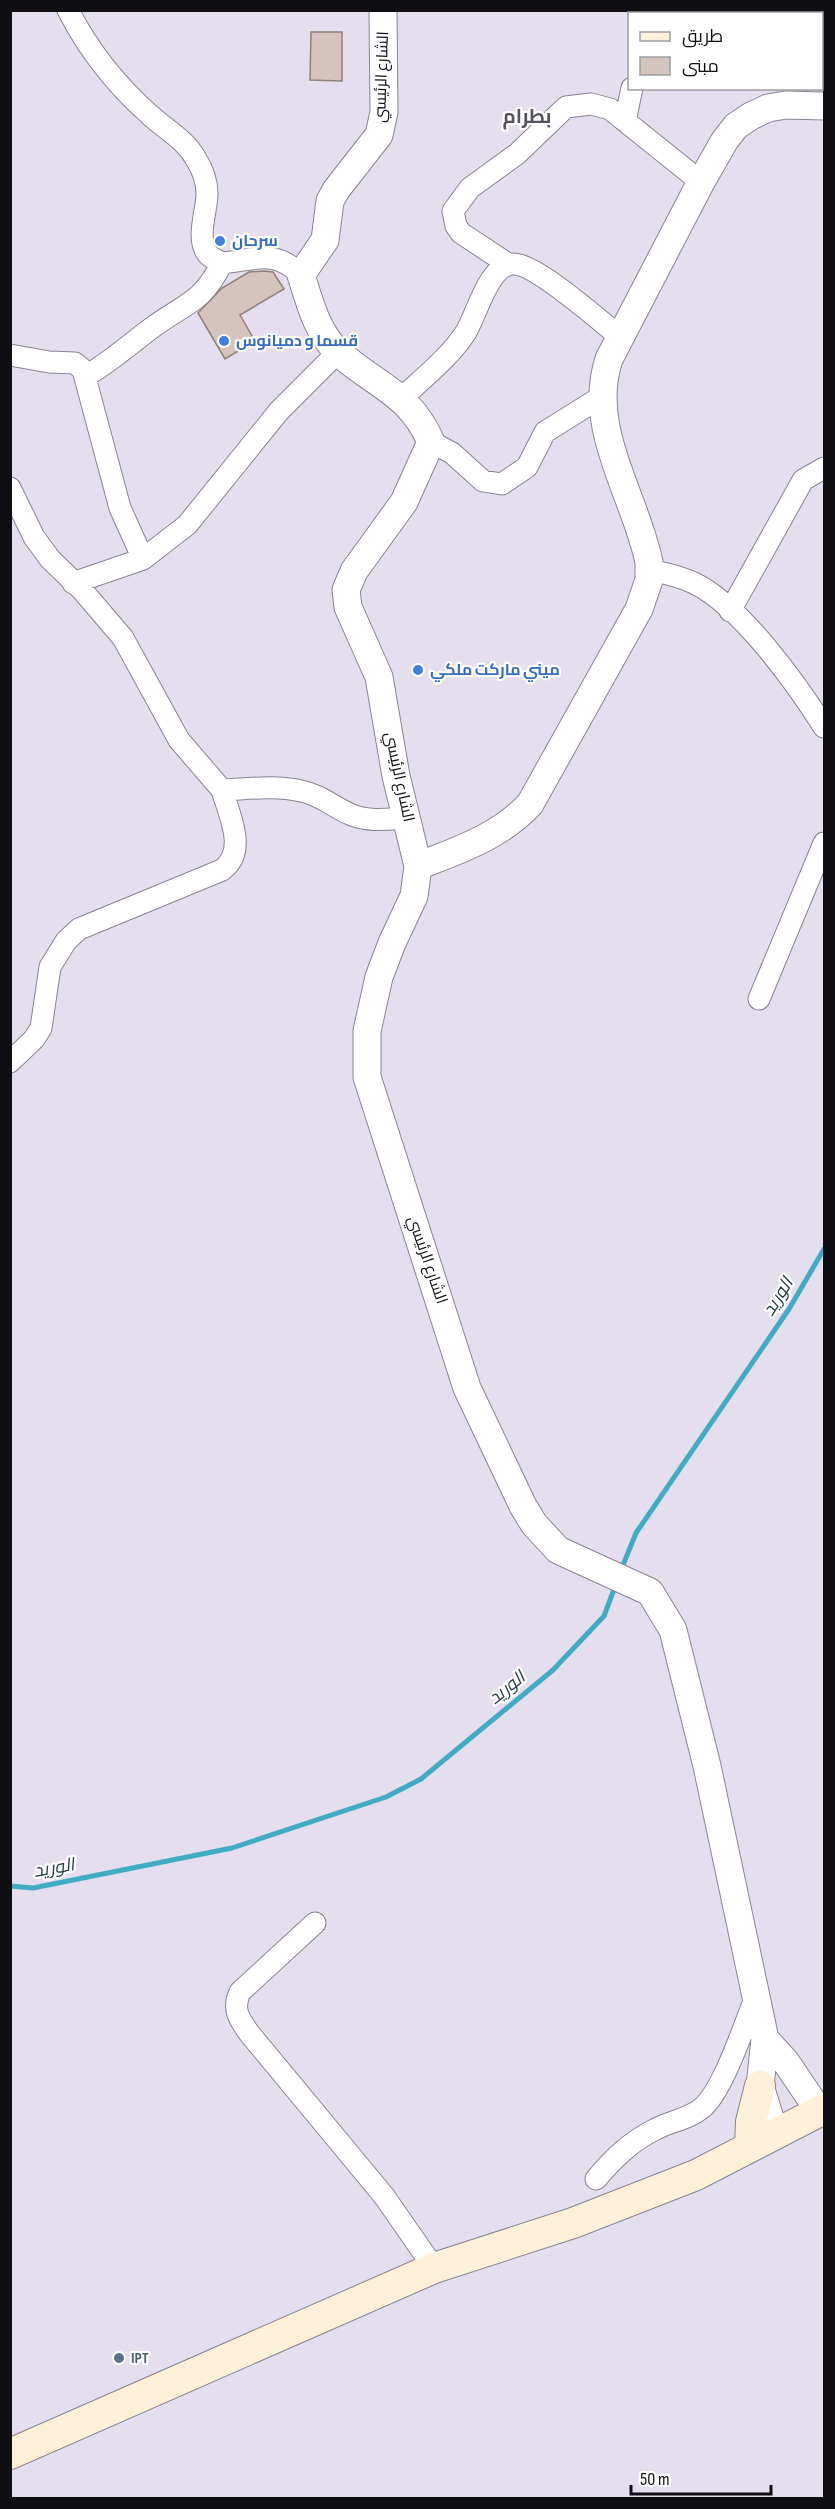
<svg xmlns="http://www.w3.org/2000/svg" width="835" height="2509" viewBox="0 0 835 2509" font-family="'Sofia Sans Condensed',Cairo,sans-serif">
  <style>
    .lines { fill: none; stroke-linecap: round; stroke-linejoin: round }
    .stream { stroke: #40acc3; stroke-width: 5 }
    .building { fill: #d5c4bd; stroke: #908079; stroke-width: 1.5 }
    .minor-casing { stroke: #888391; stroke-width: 23 }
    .tertiary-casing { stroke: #888391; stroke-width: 29 }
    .secondary-casing { stroke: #888391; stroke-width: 32 }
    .minor { stroke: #fff; stroke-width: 21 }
    .tertiary { stroke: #fff; stroke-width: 27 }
    .secondary { stroke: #fef0d9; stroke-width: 30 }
    .shop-dot { fill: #3f7fe0; stroke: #fff; stroke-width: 2 }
    .service-dot { fill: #5c6f8a; stroke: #fff; stroke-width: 2 }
    .labels { text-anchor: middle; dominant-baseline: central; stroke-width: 4.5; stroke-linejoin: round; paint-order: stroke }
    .street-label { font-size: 16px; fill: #0f0e13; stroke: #fff }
    .shop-label { font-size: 16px; font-weight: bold; fill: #366cbe; stroke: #fff; text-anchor: start }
    .service-label { font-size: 16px; font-weight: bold; fill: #4e5e75; stroke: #fff; text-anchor: start }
    .water-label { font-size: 18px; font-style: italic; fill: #243c42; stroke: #fff }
    .quarter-label { font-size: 20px; font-weight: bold; fill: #575260; stroke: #fff }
  </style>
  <rect width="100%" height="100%" fill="#e4deee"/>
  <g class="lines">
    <path class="stream" d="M621 1570 636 1533 789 1309 824 1249
      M10 1886 33 1888 232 1848 386 1797 421 1779 553 1670 604 1616 616 1584"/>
  </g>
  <path class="building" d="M311 32H342V81L310 80Z
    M264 271 273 272 284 289 240 315 255 341 225 359 198 313 222 288 249 272Z"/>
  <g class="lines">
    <g class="minor-casing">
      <path id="minor" d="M68 10C89 51 116 85 150 115 166 130 185 139 196 159 203 170 207 181 207 194 207 210 196 238 207 253 210 258 217 260 222 263 255 260 274 248 301 275
        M671 14 672 10
        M625 121 632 88
        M508 264 461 233 456 226 453 211 470 188 517 154 566 107 591 104 610 109 701 182
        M10 355 49 362 75 363 83 370 120 508 143 559 187 525 279 411 338 352
        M86 376C110 362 130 344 153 327 186 303 202 303 222 263
        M402 398C424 377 450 357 466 332 477 314 489 263 514 264 536 264 599 320 619 336
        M431 442 452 453 483 481 502 484 527 467 545 432 601 397
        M10 488 34 537 50 559 82 590 123 638 179 740 222 790C248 789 275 785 301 791 322 795 334 808 352 815 369 822 389 819 407 818
        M649 570C665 573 679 576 694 583 741 606 796 683 824 727
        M73 583 143 559
        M730 611 803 480 824 468
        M759 999 824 843
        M10 1062 34 1039 41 1028 50 967 66 941 79 929 222 870C248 851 229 815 222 790
        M315 1923 240 1992C232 2009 239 2019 249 2033L384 2196 434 2268
        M596 2179C613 2159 631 2141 656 2129 671 2121 689 2119 702 2108 723 2091 745 2023 756 1996"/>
    </g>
    <g class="tertiary-casing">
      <path id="tertiary" d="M383 10 384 112 379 135 336 190 330 201 325 240 301 275C310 303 317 333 339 353 375 385 410 393 431 442L404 502 354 571 346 590 348 607 379 677 396 776 418 866 414 896 392 943 379 977 367 1031V1077L467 1388 523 1506 534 1524 558 1550 650 1592 673 1630 707 1766 765 2039 760 2086 775 2134
        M418 866C459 850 499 837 530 804L639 609 649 580V562C635 495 586 428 609 359L701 182 725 140 736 126 751 116 768 108 786 105 824 106
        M765 2039 786 2062 819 2111"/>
    </g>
    <g class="secondary-casing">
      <path id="secondary" d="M750 2147 751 2122 760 2086
        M10 2454 434 2268 573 2223 696 2175 824 2109"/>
    </g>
    <use href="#minor" class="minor"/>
    <use href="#tertiary" class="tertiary"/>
    <use href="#secondary" class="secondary"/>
  </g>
  <g class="shop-dot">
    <circle cx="220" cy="241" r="6"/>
    <circle cx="224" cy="341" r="6"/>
    <circle cx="418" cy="670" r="6"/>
  </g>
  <circle class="service-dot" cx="119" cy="2358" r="6"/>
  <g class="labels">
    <g class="street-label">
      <text transform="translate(382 77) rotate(-88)">الشارع الرئيسي</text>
      <text transform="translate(399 777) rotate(78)">الشارع الرئيسي</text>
      <text transform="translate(427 1260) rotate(71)">الشارع الرئيسي</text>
    </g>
    <g class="shop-label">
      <text x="232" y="241">سرحان</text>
      <text x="236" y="341">قسما و دميانوس</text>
      <text x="430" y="670">ميني ماركت ملكي</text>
    </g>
    <g class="service-label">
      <text x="131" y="2358">IPT</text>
    </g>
    <g class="water-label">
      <text transform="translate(778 1297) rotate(-58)">الوريد</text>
      <text transform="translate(507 1688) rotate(-39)">الوريد</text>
      <text transform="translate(54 1868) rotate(-10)">الوريد</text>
    </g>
    <g class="quarter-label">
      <text x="527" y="117">بطرام</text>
    </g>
  </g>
  <rect width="835" height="2509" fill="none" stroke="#0f0e13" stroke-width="24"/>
  <rect x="628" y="12" width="195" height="78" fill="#ffffff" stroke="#9f9fa1" stroke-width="1.5"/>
  <rect x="640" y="32" width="30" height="9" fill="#fef0d9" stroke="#9f9fa1" stroke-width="1.5"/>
  <text x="682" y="42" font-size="18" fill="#0f0e13">طريق</text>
  <rect x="640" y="57" width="30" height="18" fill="#d5c4bd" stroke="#9f9fa1" stroke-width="1.5"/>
  <text x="682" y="72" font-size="18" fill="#0f0e13">مبنى</text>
  <path d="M631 2485v9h140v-9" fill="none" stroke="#0f0e13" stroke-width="3"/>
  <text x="640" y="2485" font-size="18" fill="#0f0e13" stroke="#ffffff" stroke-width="4.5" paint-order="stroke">50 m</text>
</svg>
